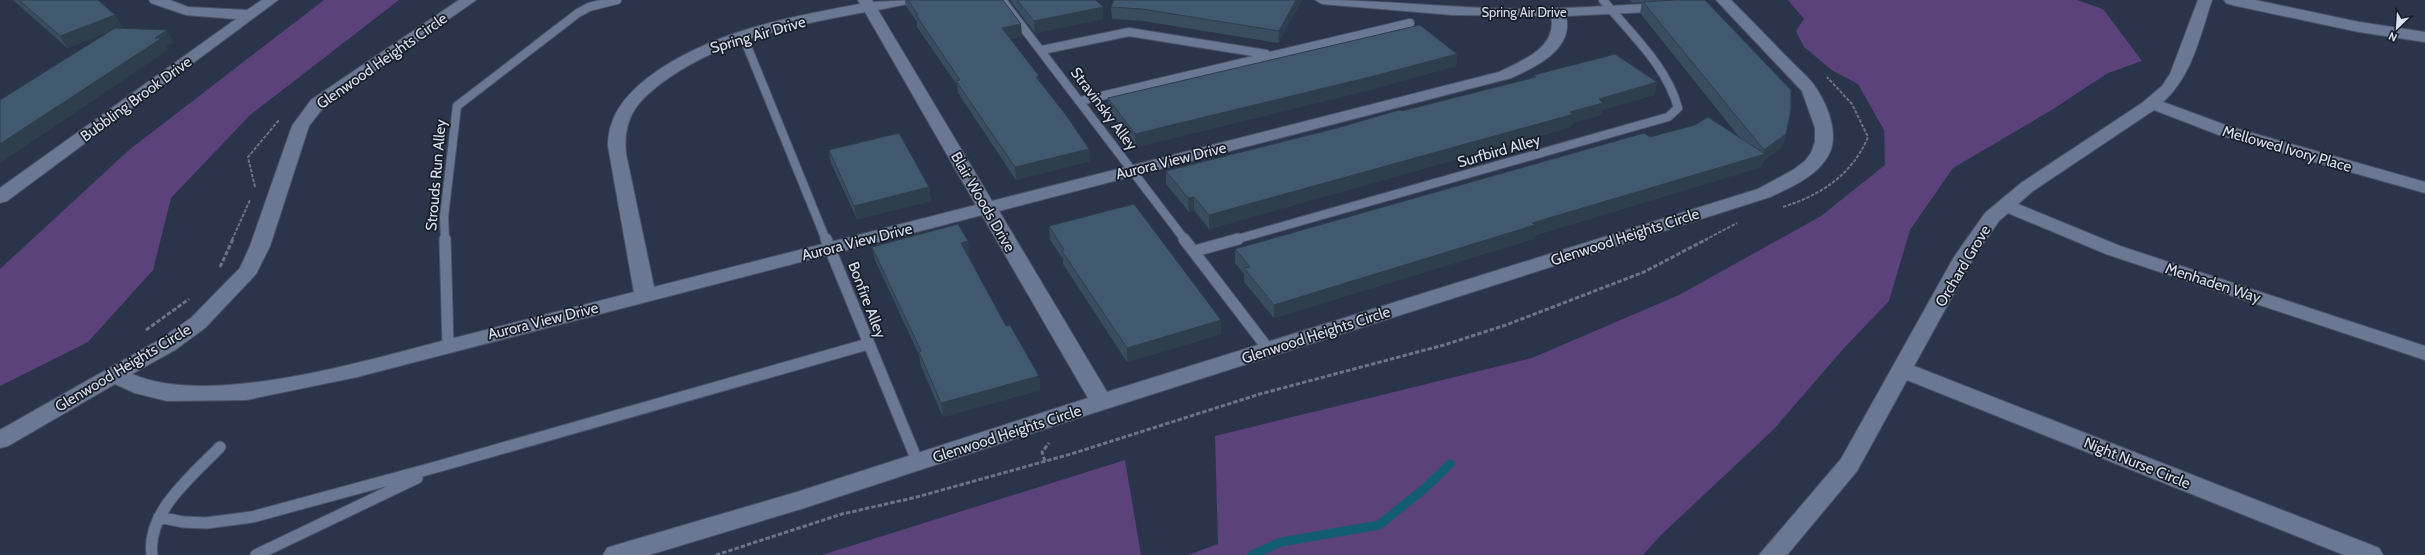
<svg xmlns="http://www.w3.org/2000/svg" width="2425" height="555" viewBox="0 0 2425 555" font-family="Cabin,sans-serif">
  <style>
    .green { fill: #5c427a }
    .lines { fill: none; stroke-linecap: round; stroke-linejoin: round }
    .stream { stroke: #125c74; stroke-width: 9 }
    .service-far1-casing { stroke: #4a5367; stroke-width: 10 }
    .service-casing { stroke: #4a5367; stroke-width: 13 }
    .minor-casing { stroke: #4a5367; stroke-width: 2 }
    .tertiary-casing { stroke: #4a5367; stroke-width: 2 }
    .path-far1 { stroke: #6a7388; stroke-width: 2; stroke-dasharray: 3.5 1.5; stroke-linecap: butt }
    .path { stroke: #6a7388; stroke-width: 3; stroke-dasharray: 4.5 2; stroke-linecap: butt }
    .service-far1 { stroke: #6b7893; stroke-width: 8 }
    .service { stroke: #6b7893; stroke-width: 11 }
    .minor { fill: #6b7893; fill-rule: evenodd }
    .tertiary { fill: #6b7893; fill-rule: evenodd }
    .wall { fill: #384d5f }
    .shaded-wall { fill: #2e3e4d }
    .building { fill: #41596e; stroke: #2e3e4d }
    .labels { text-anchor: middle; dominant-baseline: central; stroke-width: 3.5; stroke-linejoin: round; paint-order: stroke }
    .far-street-label { font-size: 13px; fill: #d9e0f0; stroke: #171d27 }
    .street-label { font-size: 15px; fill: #d9e0f0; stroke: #171d27 }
  </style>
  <rect width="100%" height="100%" fill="#2a354c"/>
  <path class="green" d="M324 0H399L250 115 171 198 153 270 88 342 0 386V269L129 150Z
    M1788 0H2077L2103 9 2142 61 2108 73 2050 111 1953 168 1910 230 1889 301 1844 348 1774 429 1661 535 1643 555H1188L1218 544 1215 436 1532 358 1679 295 1821 216 1885 165 1884 130 1858 84 1833 71 1804 47 1796 31 1804 19Z
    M1125 460 1141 555H822Z"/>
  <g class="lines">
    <path class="stream" d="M1252 555 1281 542 1379 525 1425 488 1450 464"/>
    <g class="service-far1-casing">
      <path id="service-far1" d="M1002 0 1185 240
        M743 36 826 240
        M1042 50 1129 32 1266 54
        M1080 101 1410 23
        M445 240 444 217 457 106 578 13 589 7 617 0
        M1234 240 1668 117 1678 108C1667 66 1630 33 1603 0"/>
    </g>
    <g class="service-casing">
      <path id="service" d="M445 239 448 345
        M826 239 918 463
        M1184 239 1269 350
        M1195 251 1238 239
        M159 517 183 522 206 523 252 517 440 466 868 344
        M152 555C146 512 193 475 220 447
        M256 555 417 478"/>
    </g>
    <g class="minor-casing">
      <path id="minor" d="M149 0H170L188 7 247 10 262 0H278L7 201 0 203V188L236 19 186 15 151 3Z
        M459 0H476L323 108 309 126 270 246 256 274 205 328 175 350 132 374C209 408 365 361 446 340 509 324 572 308 634 292L608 146C608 112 631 89 657 71 718 30 789 17 860 4L858 0H872L873 2 914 0 912 3 878 10 992 201 1499 72C1522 61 1558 47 1551 16L1453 15 1322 4 1315 0C1383 0 1450 8 1519 9 1568 9 1618 5 1668 3L1675 7 1668 11 1566 16C1574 49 1536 67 1511 78L999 211 1107 392 1758 189 1793 170 1805 161 1811 153 1815 142V128L1802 91 1716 0H1731C1751 20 1771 41 1791 61 1799 70 1810 78 1816 88 1828 106 1839 134 1829 154 1818 176 1791 187 1770 197L1087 415 801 509 649 555H603L607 548 616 545 797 492 1088 398 982 215 357 377 246 400 167 401 135 393 115 384 8 446 0 448V430L159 340 191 318 240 268 250 246 292 126 311 100ZM865 12 976 205 654 287 626 154C622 115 640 98 670 77 729 37 796 25 865 12Z
        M2198 0H2212C2200 36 2192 76 2163 102L2231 127 2425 182V193L2219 135 2154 110 2033 191 2018 204 2120 246 2425 346V360L2106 254 2008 213 1999 221 1974 257 1914 366 2379 548 2383 555H2344L1907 380 1857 471 1787 555H1759L1841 459 1954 257 1985 213 2021 183 2142 103 2162 86 2170 74Z"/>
    </g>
    <g class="tertiary-casing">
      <path id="tertiary" d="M2224 0H2255L2359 22 2425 32V42L2359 32 2232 5 2226 3Z"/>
    </g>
    <path class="path-far1" d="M255 187 248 157 279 120
      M1783 207C1821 195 1852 175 1868 137L1852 104 1827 77
      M232 240 250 200
      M1705 240 1737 223"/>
    <path class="path" d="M220 267 233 239
      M146 330 189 299
      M1045 461 1042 452 1049 443
      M716 555 842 514 917 497 1071 454 1260 394 1444 345 1506 325 1644 272 1707 239"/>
    <use href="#service-far1" class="service-far1"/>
    <use href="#service" class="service"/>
    <use href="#minor" class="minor"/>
    <use href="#tertiary" class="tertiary"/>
  </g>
  <path class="wall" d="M13 0H98L115 15 122 27 118 28 173 42 166 46 168 50 108 32 67 48Z
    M905 0H908L1022 36 1010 39 1040 82 1090 161 1016 180 958 93 957 85 917 27V22L906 6Z
    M1011 0H1096L1103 19 1035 33 1012 3Z
    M1114 0H1302L1278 43 1143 21 1112 19 1111 7Z
    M1630 0H1705L1786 134 1782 147 1763 161 1761 167 1533 236V239L1274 318 1244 282V274L1235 263V249L1650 137 1740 138 1640 13 1642 2 1632 3Z
    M1457 54 1456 66 1373 89 1136 147 1109 110 1108 98Z
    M1534 75 1657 82 1654 95 1602 110 1601 115 1572 123 1571 127 1209 229 1194 210 1189 212 1166 184V171L1533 78Z
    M829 150 929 187 931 201 857 219 831 163Z
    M1049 226 1221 320V334L1127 362 1063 264V259L1050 240Z
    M872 247 970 254 967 255 1006 326 1039 376 1040 390 943 417 921 366 919 355 875 260Z"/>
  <path class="shaded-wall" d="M1296 0H1302L1278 43 1279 31Z
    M1103 7V19L1035 33 1034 21Z
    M115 15 122 27 67 48 60 36Z
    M1021 24 1022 36 1003 40 1002 28Z
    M167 30 173 42 166 46 168 50 0 163V144Z
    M1457 54 1456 66 1373 89 1136 147 1135 134Z
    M1039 76 1040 89 1036 77Z
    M1657 82 1654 95 1602 110 1601 115 1572 123 1571 127 1209 229V215L1570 112 1599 99Z
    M1786 134 1782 147 1763 161 1761 167 1533 236V239L1274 318V305L1532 223 1762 155 1764 150Z
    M1089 149 1090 161 1016 180 1015 167Z
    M929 187 931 201 857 219 854 206Z
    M1194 197V210L1189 212 1188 198Z
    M968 241 970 254 963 256 961 243Z
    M1221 320V334L1127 362V348Z
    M1039 376 1040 390 943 417 941 403Z"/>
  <path class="building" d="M19 0H98L115 15 60 36Z
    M908 0H1003L1021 24 1002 28 1039 76 1036 77 1066 115 1089 149 1015 167 956 81 960 80 916 15H918Z
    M1017 0H1096L1103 7 1034 21Z
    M1114 0H1296L1279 31 1142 9 1111 7Z
    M1676 0H1705L1791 90V110L1786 134 1764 150 1643 2Z
    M1420 25 1457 54 1374 76 1135 134 1108 98Z
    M115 28 167 30 155 38H162L0 144V100Z
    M1615 54 1657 82 1599 99 1603 103 1570 112 1574 114 1209 215 1194 197 1188 198 1166 171 1337 128 1399 110 1402 111 1536 77 1534 75Z
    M1708 117 1765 154 1532 223 1535 225 1274 305 1244 268 1250 267 1235 249 1644 133 1650 137 1695 125Z
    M899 133 929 187 854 206 829 150Z
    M1134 204 1221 320 1127 348 1062 251 1064 250 1049 226Z
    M958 224 968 241 961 243 1006 326 1010 325 1039 376 941 403 919 352 921 351 872 247Z"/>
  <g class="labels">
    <g class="far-street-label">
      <text x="1524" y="12">Spring Air Drive</text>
    </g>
    <g class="street-label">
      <text transform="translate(758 35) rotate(-16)">Spring Air Drive</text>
      <text transform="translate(382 61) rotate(-35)">Glenwood Heights Circle</text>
      <text transform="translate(136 99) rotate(-36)">Bubbling Brook Drive</text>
      <text transform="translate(1104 109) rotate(53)">Stravinsky Alley</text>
      <text transform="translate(2287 149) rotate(16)">Mellowed Ivory Place</text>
      <text transform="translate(1499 151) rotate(-16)">Surfbird Alley</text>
      <text transform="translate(1171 161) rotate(-14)">Aurora View Drive</text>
      <text transform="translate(436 175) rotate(-85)">Strouds Run Alley</text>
      <text transform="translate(983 202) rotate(60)">Blair Woods Drive</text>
      <text transform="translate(1625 237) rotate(-18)">Glenwood Heights Circle</text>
      <text transform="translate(857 242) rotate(-14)">Aurora View Drive</text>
      <text transform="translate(1963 266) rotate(-59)">Orchard Grove</text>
      <text transform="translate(2213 283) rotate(18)">Menhaden Way</text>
      <text transform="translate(867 300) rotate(69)">Bonfire Alley</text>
      <text transform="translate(543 321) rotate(-14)">Aurora View Drive</text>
      <text transform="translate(1316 335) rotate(-18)">Glenwood Heights Circle</text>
      <text transform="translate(123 368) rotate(-31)">Glenwood Heights Circle</text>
      <text transform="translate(1007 434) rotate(-18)">Glenwood Heights Circle</text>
      <text transform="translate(2137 463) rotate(22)">Night Nurse Circle</text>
    </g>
  </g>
  <g transform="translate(2397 28) rotate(205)" stroke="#171d27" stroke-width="3" paint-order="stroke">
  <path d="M0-3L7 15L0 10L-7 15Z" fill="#d9e0f0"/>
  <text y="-6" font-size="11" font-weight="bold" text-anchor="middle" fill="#d9e0f0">N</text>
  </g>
</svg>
